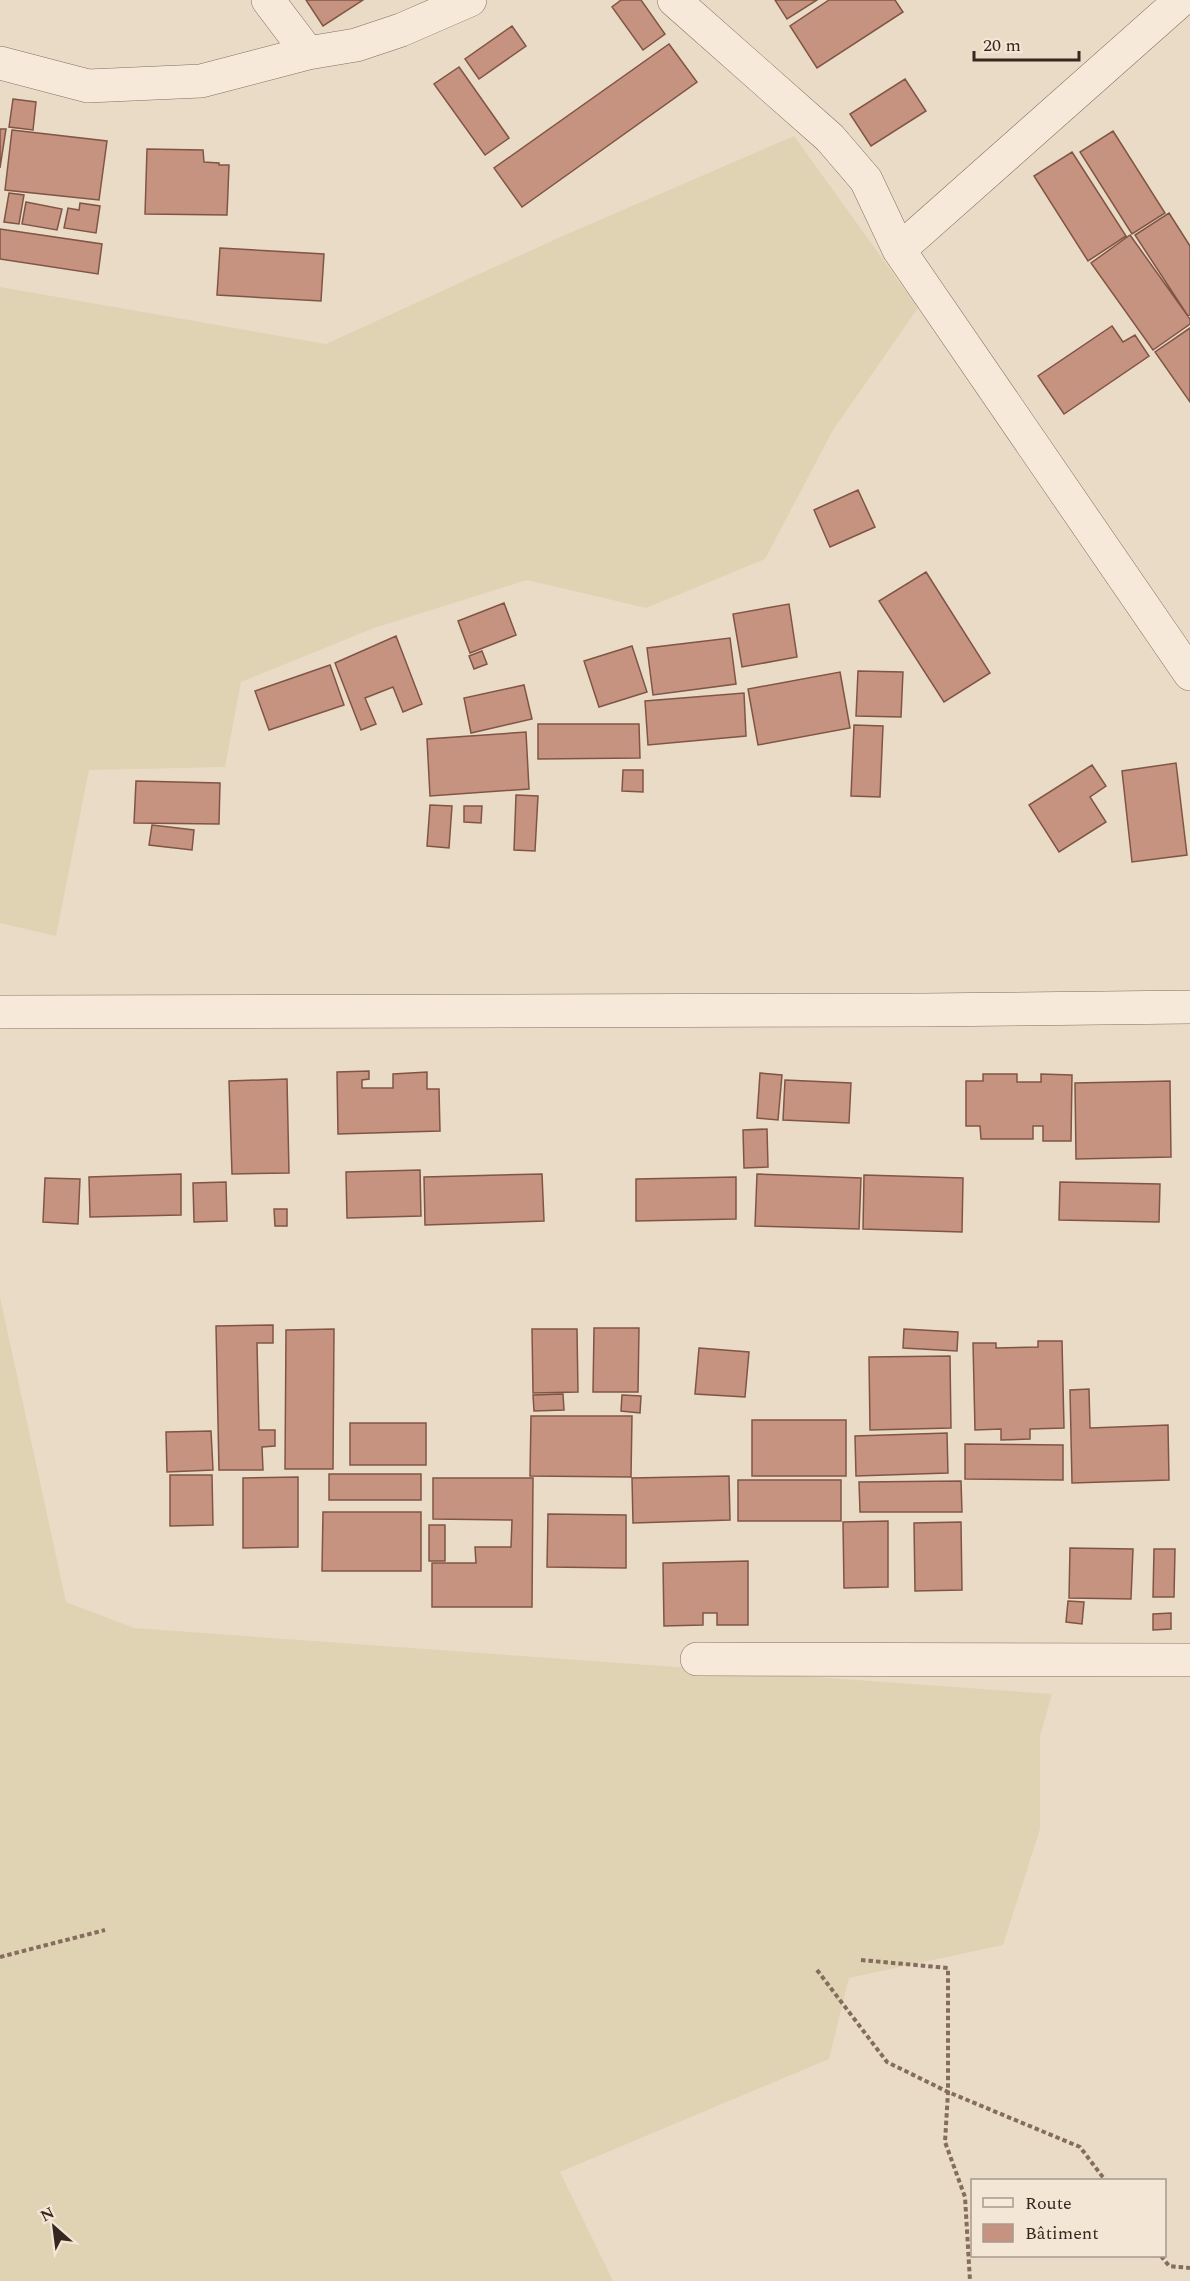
<svg xmlns="http://www.w3.org/2000/svg" width="1190" height="2281" viewBox="0 0 1190 2281" font-family="Spectral,serif">
  <style>
    .farmland { fill: #dfd3b4 }
    .building { fill: #c5937f; stroke: #815545; stroke-width: 1.5 }
    .lines { fill: none; stroke-linecap: round; stroke-linejoin: round }
    .minor-casing { stroke: #846d5d; stroke-width: 34 }
    .path { stroke: #846d5d; stroke-width: 4; stroke-dasharray: 4.5 3; stroke-linecap: butt }
    .minor { stroke: #f6e9d9; stroke-width: 33 }
  </style>
  <rect width="100%" height="100%" fill="#eadbc6"/>
  <path class="farmland" d="M794 136 918 308 833 430 765 559 646 608 527 580 374 628 241 682 225 767 89 770 56 936 0 923V287L326 344 565 235Z
    M0 1297 66 1602 134 1628 1052 1694 1040 1736V1829L1003 1945 849 1978 829 2059 560 2172 613 2281H0Z"/>
  <path class="building" d="M306 0H363L323 26Z
    M621 0H641L665 34 643 50 612 7Z
    M775 0H817L787 19Z
    M829 0H895L903 12 817 68 790 26Z
    M512 26 526 46 479 79 465 59Z
    M669 44 697 82 522 207 494 168Z
    M459 67 509 138 485 155 434 84Z
    M905 79 926 111 871 146 850 114Z
    M13 99 36 102 33 130 9 127Z
    M0 129H6L0 168Z
    M12 130 107 141 99 200 5 190Z
    M1113 131 1165 213 1132 234 1080 152Z
    M147 149 203 150 204 162 219 163V165H229L227 215 145 214Z
    M1072 152 1126 236 1088 261 1034 176Z
    M9 193 24 195 19 224 4 222Z
    M26 202 62 209 57 230 22 224Z
    M80 203 100 206 96 233 64 228 68 208 79 210Z
    M1169 213 1190 246V315L1188 316 1135 235Z
    M0 229 102 244 98 274 0 259Z
    M1130 235 1190 319V324L1153 350 1091 263Z
    M220 248 324 254 321 301 217 295Z
    M1112 326 1123 342 1135 335 1149 356 1064 414 1038 376Z
    M1190 328V402L1155 352Z
    M858 490 875 527 830 547 814 510Z
    M926 572 990 673 944 702 879 601Z
    M504 603 516 635 470 653 458 621Z
    M789 604 797 657 742 667 733 614Z
    M396 636 422 704 403 712 393 687 365 698 376 724 361 730 335 663Z
    M730 638 736 684 653 695 647 648Z
    M632 646 647 692 599 707 584 661Z
    M482 651 487 664 474 669 469 656Z
    M330 665 344 705 269 730 255 691Z
    M858 671 903 672 901 717 856 716Z
    M840 672 850 728 758 745 748 689Z
    M524 685 532 719 471 733 464 698Z
    M744 693 746 736 648 745 645 701Z
    M538 724H639L640 758 538 759Z
    M854 725 883 726 880 797 851 796Z
    M526 732 529 789 430 796 427 739Z
    M1176 763 1187 855 1132 862 1122 771Z
    M1092 765 1106 786 1090 797 1106 822 1059 852 1029 805Z
    M623 770H643V792L622 791Z
    M136 781 220 783 219 824 134 823Z
    M516 795 538 796 535 851 514 850Z
    M430 805 452 806 449 848 427 846Z
    M464 806H482L481 823 464 822Z
    M152 825 194 830 192 850 149 845Z
    M369 1071V1079L362 1080V1088H393V1074L427 1072V1089H439L440 1131 338 1134 337 1072Z
    M760 1073 782 1075 778 1120 757 1118Z
    M983 1074H1017V1082H1041V1074L1072 1075 1071 1141H1043V1126H1033V1139H981L980 1126H966V1081H983Z
    M287 1079 289 1173 232 1174 229 1081Z
    M785 1080 851 1083 849 1123 783 1120Z
    M1170 1081 1171 1157 1076 1159 1075 1083Z
    M767 1129 768 1167 744 1168 743 1130Z
    M420 1170 421 1216 347 1218 346 1172Z
    M181 1174V1215L90 1217 89 1177Z
    M542 1174 544 1221 425 1225 424 1177Z
    M757 1174 861 1178 859 1229 755 1226Z
    M864 1175 963 1178 962 1232 863 1229Z
    M736 1177V1219L636 1221V1179Z
    M45 1178 80 1179 78 1224 43 1222Z
    M226 1182 227 1221 194 1222 193 1183Z
    M1060 1182 1160 1184 1159 1222 1059 1220Z
    M274 1209H287V1226H275Z
    M273 1325V1343H257L259 1430H275V1446L262 1447 263 1470H219L216 1326Z
    M594 1328H639L638 1392H593Z
    M334 1329 333 1469H285L286 1330Z
    M532 1329H577L578 1392 533 1393Z
    M904 1329 958 1332 957 1351 903 1348Z
    M1038 1341H1062L1064 1428 1030 1429V1439L1001 1440V1429L975 1430 973 1343H996V1348L1038 1347Z
    M699 1348 749 1352 745 1397 695 1394Z
    M950 1356 951 1428 870 1430 869 1357Z
    M1089 1389 1090 1428 1168 1425 1169 1480 1072 1483 1070 1390Z
    M563 1394 564 1410 534 1411 533 1395Z
    M622 1395 641 1396 640 1413 621 1411Z
    M531 1416H632L631 1477 530 1476Z
    M752 1420H846V1476H752Z
    M350 1423H426V1465H350Z
    M211 1431 213 1470 167 1472 166 1432Z
    M947 1433 948 1473 856 1476 855 1436Z
    M965 1444 1063 1445V1480L965 1479Z
    M329 1474H421V1500H329Z
    M170 1475H212L213 1525 170 1526Z
    M729 1476 730 1520 633 1523 632 1478Z
    M298 1477V1547L243 1548V1478Z
    M433 1478H533L532 1607H432V1563H476L475 1547H511L512 1520 433 1519Z
    M738 1480H841V1521H738Z
    M961 1481 962 1512H860L859 1482Z
    M323 1512H421V1571H322Z
    M548 1514 626 1515V1568L547 1567Z
    M888 1521V1587L844 1588 843 1522Z
    M961 1522 962 1590 915 1591 914 1523Z
    M429 1525H445V1561H429Z
    M1070 1548 1133 1549 1131 1599 1069 1598Z
    M1154 1549H1175L1174 1597H1153Z
    M748 1561V1625H717V1613H703V1625L664 1626 663 1563Z
    M1068 1601 1084 1602 1082 1624 1066 1622Z
    M1171 1613V1629L1153 1630V1614Z"/>
  <g class="lines">
    <g class="minor-casing">
      <path id="minor" d="M268 0 308 53
        M674 0 830 138 866 180 899 250 1190 674
        M0 63 88 86 201 81 308 53 356 45 401 30 470 0
        M899 250 1181 0
        M0 1012 923 1010 1190 1007
        M697 1659 1190 1660"/>
    </g>
    <path class="path" d="M0 1957 105 1930
      M861 1960 948 1968V2092L945 2142 965 2197 970 2281
      M817 1970 887 2062 948 2092 1080 2147 1105 2180
      M1161 2256 1169 2266 1190 2268"/>
    <use href="#minor" class="minor"/>
  </g>
  <rect x="971" y="2179" width="195" height="78" fill="#f3e6d5" stroke="#a79a8d" stroke-width="1.5"/>
  <rect x="983" y="2198" width="30" height="9" fill="#f6e9d9" stroke="#a79a8d" stroke-width="1.5"/>
  <text x="1025" y="2209" font-size="18" fill="#362820">Route</text>
  <rect x="983" y="2224" width="30" height="18" fill="#c5937f" stroke="#a79a8d" stroke-width="1.5"/>
  <text x="1025" y="2239" font-size="18" fill="#362820">Bâtiment</text>
  <g transform="translate(54 2227) rotate(332)" stroke="#f3e6d5" stroke-width="4.5" paint-order="stroke">
  <path d="M0-4.5L10 22L0 15L-10 22Z" fill="#362820"/>
  <text y="-9" font-size="16" font-weight="bold" text-anchor="middle" fill="#362820">N</text>
  </g>
  <path d="M974 51v9h105v-9" fill="none" stroke="#362820" stroke-width="3"/>
  <text x="983" y="51" font-size="18" fill="#362820" stroke="#f3e6d5" stroke-width="4.5" paint-order="stroke">20 m</text>
</svg>
